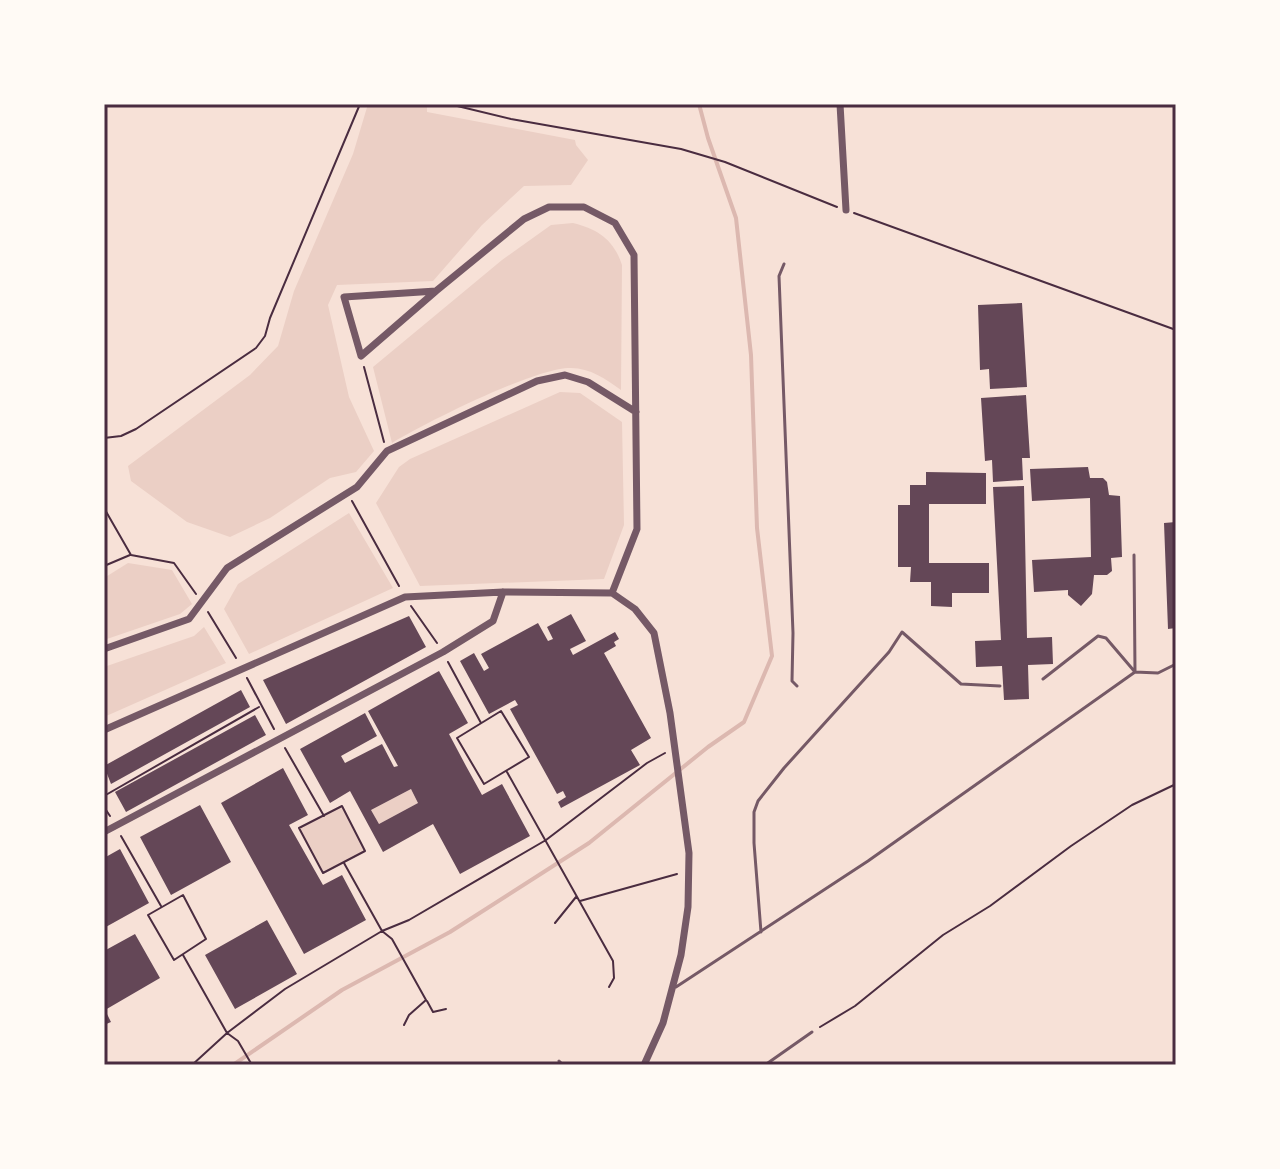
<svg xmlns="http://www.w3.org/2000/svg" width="1280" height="1169" viewBox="0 0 1280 1169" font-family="Helvetica,sans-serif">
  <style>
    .green { fill: #ebcfc5 }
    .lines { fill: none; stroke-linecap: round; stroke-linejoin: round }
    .stream { stroke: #dcb8b0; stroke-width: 4 }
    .building { fill: #644757; fill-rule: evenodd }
    .path { stroke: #4a2c40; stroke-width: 2 }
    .service { stroke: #755966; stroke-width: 3 }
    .minor { stroke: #755966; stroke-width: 7 }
    .neatline { fill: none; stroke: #4a2c40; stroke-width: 3 }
  </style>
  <rect width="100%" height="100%" fill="#f7e1d7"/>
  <path class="green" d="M368 104H427V112L575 140 576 145 588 160 571 185 524 186 482 225 433 281 337 285 328 305 349 397 374 451 356 472 330 478 270 518 230 537 187 522 131 481 128 466 250 375 278 346 294 291 353 154Z
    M573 223C598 229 614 240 622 265L621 390C606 379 590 368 571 368 536 367 425 423 392 443L373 367 502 260 551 225Z
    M560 392 580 393 622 422 624 525 604 579 420 586 376 503 399 467 410 459Z
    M349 513 393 588 249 654 224 609 238 584Z
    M128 563 172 570 192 604 180 614 104 640V578Z
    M204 627 226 663 104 717V667L194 636Z
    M411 789 418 803 379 824 371 810Z
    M342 806 365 851 323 873 300 828Z"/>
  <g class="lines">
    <path class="stream" d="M233 1065 342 990 450 932 589 843 708 747 744 722 772 656 757 528 751 355 736 218 708 138 699 104"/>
  </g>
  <path class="building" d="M1022 303 1027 387 990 389 989 369 980 370 978 305Z
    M1026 395 1030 458H1022L1023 480 993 482 992 460 985 461 981 398Z
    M1088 467 1090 478H1103L1107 482 1109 495 1120 496 1122 557 1111 558 1112 571 1107 575H1094L1092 594 1081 606 1068 595V590L1034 592 1032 560 1091 557 1090 498 1032 501 1030 469Z
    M926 472 986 473V504H929V563H989V593H952V607L931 606V582H910L911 567H898V505H910V485H926Z
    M1024 486 1027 638 1052 637 1053 664 1028 665 1029 699 1004 700 1002 666 976 667 975 641 1001 640 993 487Z
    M1176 522V628L1168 629 1164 523Z
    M571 614 586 641 570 649 573 655 615 632 619 639 614 642 616 646 604 653 651 738 631 750 640 765 561 808 558 802 566 797 563 791 557 794 510 709 518 705 515 700 489 714 460 661 474 653 484 671 489 668 481 654 538 623 548 641 553 639 547 627Z
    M409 616 426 647 286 724 263 680Z
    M439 671 468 723 449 734 466 766 482 795 502 784 530 836 460 874 433 824 383 852 350 791 330 803 300 749 365 713 377 736 341 756 345 763 382 744 394 767 398 766 368 711ZM411 789 418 803 379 824 371 810Z
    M241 690 250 707 111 784 104 766Z
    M255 715 266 735 126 812 115 792Z
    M283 768 308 815 289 825 323 885 342 875 366 920 304 954 221 803Z
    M200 805 231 862 171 895 140 837Z
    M120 849 149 903 104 928V858Z
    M267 920 297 974 235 1009 205 955Z
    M135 934 160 978 105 1010 111 1022 104 1025V951Z"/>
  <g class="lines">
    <path class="path" d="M449 104 511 119 681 149 725 162 837 207
      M854 213 1176 330
      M364 367 384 442
      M104 438 121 436 136 429 256 348 265 336 270 318 360 104
      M352 501 399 586
      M104 508 131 555 174 563 196 594
      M104 566 130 555
      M411 606 437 643
      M208 612 236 658
      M448 662 481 723
      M247 678 274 729
      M501 711 529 757 484 784 457 738Z
      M285 748 324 816
      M507 772 613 961 614 978 609 987
      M104 796 259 707
      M342 806 365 851 323 873 299 828Z
      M104 807 110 816
      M121 836 161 906
      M344 863 382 931 392 939 426 1000 409 1015 404 1025
      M183 895 206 939 174 960 148 915Z
      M580 901 677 874
      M555 923 576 897
      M183 955 227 1033 238 1041 252 1065
      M427 1001 433 1012 446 1009
      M820 1027 855 1006 943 935 990 906 1071 846 1132 805 1176 784
      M192 1065 227 1033 285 989 382 931 409 920 546 840 647 763 665 753"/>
    <path class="service" d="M784 264 779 276 793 633 792 681 797 686
      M1134 555 1135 672
      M1043 679 1098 636 1106 638 1135 672
      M761 932 754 843V812L758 801 784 768 889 652 902 632 961 684 1000 686
      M676 987 868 861 1135 672 1158 673 1176 664
      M559 1061 563 1065
      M765 1065 812 1032"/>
    <path class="minor" d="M840 104 846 210
      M436 291 361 356 344 297 436 291 524 219 549 207H584L615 223 634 255 637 529 612 593
      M104 649 189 619 227 568 357 487 387 451 537 381 565 375 588 382 636 412
      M104 730 405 597 503 592 612 593 635 609 654 633 670 713 689 853 688 907 681 955 663 1023 644 1065
      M104 832 443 652 493 621 503 592"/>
  </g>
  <rect width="1280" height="1169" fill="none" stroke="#fffaf5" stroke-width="212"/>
  <rect x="106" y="106" width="1068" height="957" class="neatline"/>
</svg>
